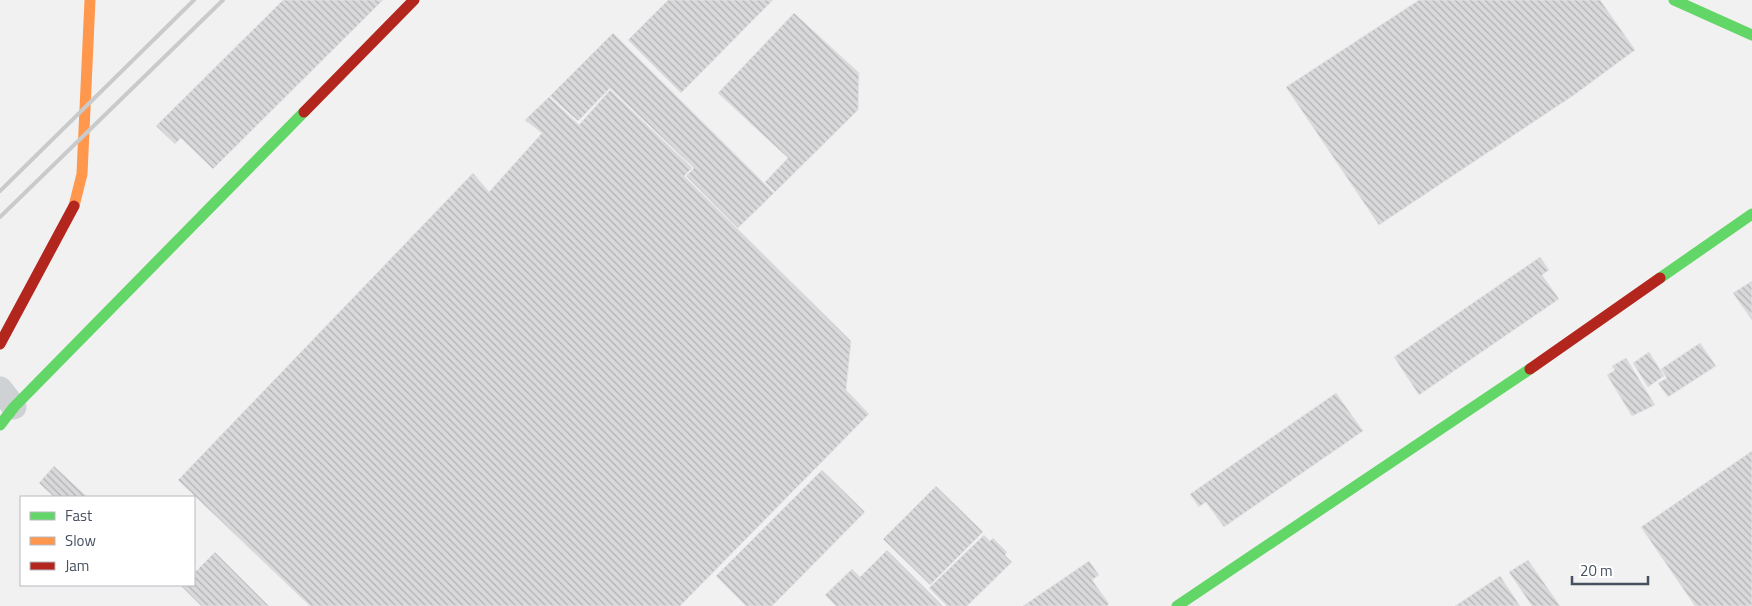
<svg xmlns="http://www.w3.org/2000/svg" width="1752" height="606" viewBox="0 0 1752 606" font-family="'Titillium Web',sans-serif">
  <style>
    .building { fill: url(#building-back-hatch); stroke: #e3e3e4 }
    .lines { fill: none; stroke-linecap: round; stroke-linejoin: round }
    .street { stroke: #cfd2d5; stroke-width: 25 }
    .fast { stroke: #63d668; stroke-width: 11 }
    .slow { stroke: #ff974d; stroke-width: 11 }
    .jam { stroke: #b3261e; stroke-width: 11 }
    .rail { stroke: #c8cacc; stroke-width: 4 }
  </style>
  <defs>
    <pattern id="building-back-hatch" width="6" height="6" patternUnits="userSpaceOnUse" patternTransform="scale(1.25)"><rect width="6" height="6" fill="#d9d9db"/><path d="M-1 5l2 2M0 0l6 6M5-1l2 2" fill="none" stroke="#b2b2b5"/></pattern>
  </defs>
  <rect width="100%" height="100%" fill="#f2f1f1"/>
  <path class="building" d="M283 0H383L213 169 181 138 175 144 156 126Z
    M668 0H773L681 93 628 40Z
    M1419 0H1600L1635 50 1574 95 1379 225 1286 87Z
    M794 13 859 73 858 110 775 192 765 182 788 158 718 93Z
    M613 33 774 193 738 228 686 176 694 168 610 88 578 121 550 96Z
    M610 90 692 168 684 176 851 341 846 390 869 414 680 606H310L178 480 473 173 489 192 542 133 525 120 549 97 579 125Z
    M1540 257 1549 270 1542 275 1559 299 1419 395 1394 357Z
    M1752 281V320L1733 293Z
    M1700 343 1716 366 1668 397 1658 383 1667 378 1661 369Z
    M1649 352 1664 376 1648 387 1633 363Z
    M1626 358 1655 405 1632 416 1607 375 1615 370 1612 366Z
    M1336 393 1363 431 1224 527 1206 502 1199 507 1190 494Z
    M1752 451V606H1695L1641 527Z
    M54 466 87 497H54L39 483Z
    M822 470 865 512 772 606H746L716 576Z
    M936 486 983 532 930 585 883 539Z
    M984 535 990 541 993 538 1007 552 1005 555 1012 562 967 606H947L929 588Z
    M887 550 943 606H836L825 595 852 569 860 577Z
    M215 552 269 606H201L181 586 194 585V573Z
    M1528 560 1560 606H1532L1509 572Z
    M1089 561 1099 575 1092 580 1109 604 1107 606H1023Z
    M1500 576 1520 606H1455Z"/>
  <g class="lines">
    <path class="street" d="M0 389 14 407"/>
    <path class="fast" d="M1674 0 1752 35
      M1660 278 1752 214
      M0 425 14 407 304 112
      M1177 606 1530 369"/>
    <path class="slow" d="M74 206 82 174 90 0"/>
    <path class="jam" d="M304 112 414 0
      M0 344 74 206
      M1530 369 1660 278"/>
    <path class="rail" d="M0 191 194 0
      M0 217 223 0"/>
  </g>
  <rect x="20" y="496" width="175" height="90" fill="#ffffff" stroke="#b5b9bf"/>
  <rect x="30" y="512" width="25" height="8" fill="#63d668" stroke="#b5b9bf"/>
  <text x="65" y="521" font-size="15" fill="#47505f">Fast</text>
  <rect x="30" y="537" width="25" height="8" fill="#ff974d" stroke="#b5b9bf"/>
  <text x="65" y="546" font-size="15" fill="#47505f">Slow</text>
  <rect x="30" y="562" width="25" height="8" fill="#b3261e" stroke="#b5b9bf"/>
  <text x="65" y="571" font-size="15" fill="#47505f">Jam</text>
  <path d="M1572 576v8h76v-8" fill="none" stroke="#47505f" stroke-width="2.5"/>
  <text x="1580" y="576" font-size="15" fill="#47505f" stroke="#ffffff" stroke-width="4" paint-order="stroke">20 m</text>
</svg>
